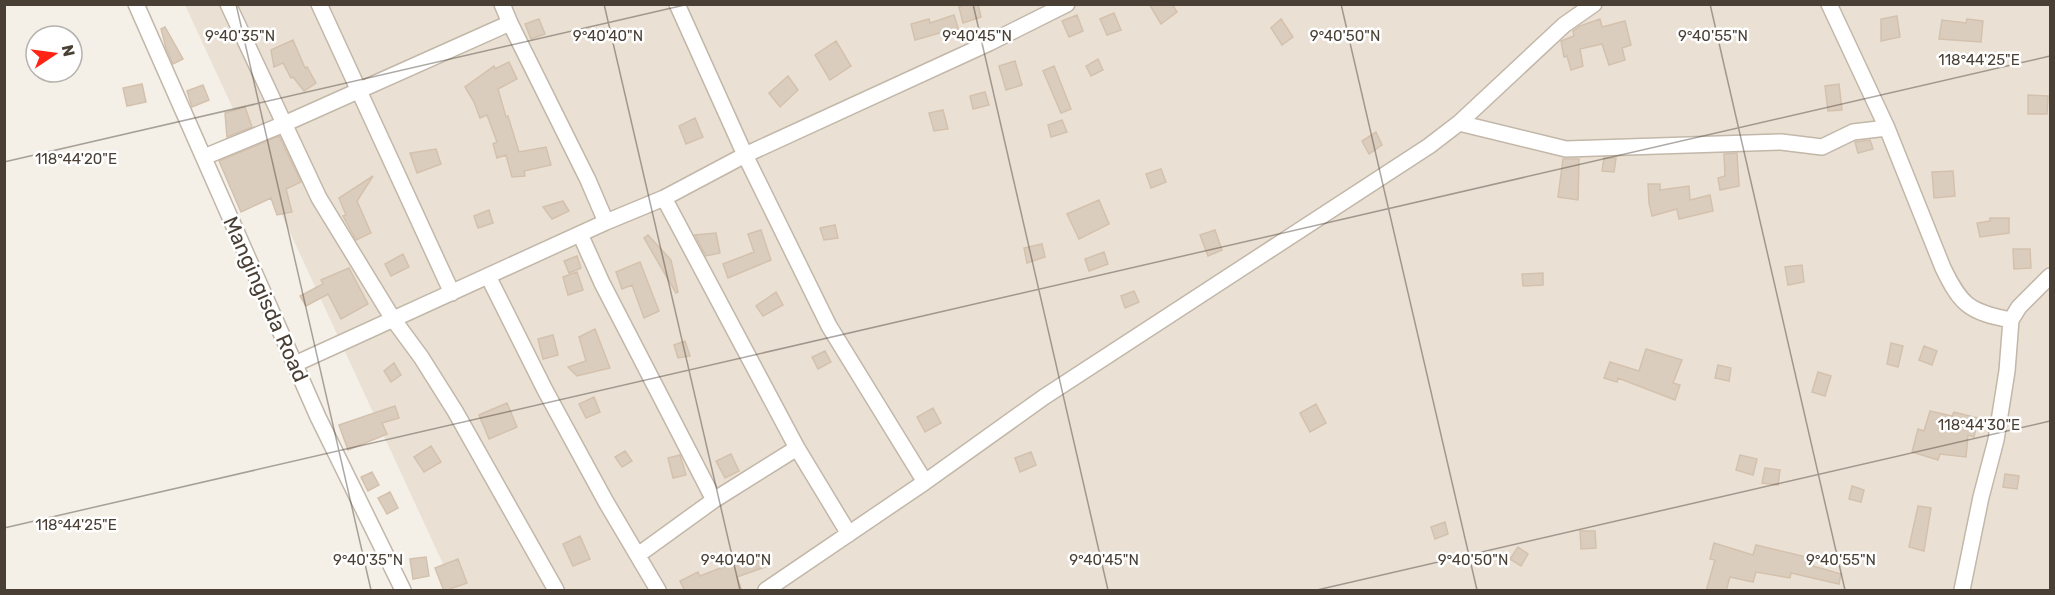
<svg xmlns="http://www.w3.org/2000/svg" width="2055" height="595" viewBox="0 0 2055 595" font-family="Rubik,sans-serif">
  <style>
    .residential { fill: #eae1d4 }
    .building { fill: #dbcdbd; stroke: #d4c1ad; stroke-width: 1.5 }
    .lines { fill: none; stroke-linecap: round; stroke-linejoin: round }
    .minor-casing { stroke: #c2b7a8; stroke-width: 18 }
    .minor { stroke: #fff; stroke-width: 15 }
    .ticks { fill: none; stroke: #493f35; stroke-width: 1.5; stroke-opacity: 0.45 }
    .labels { text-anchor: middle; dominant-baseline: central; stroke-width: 5; stroke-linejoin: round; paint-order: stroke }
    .street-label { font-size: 21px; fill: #493f35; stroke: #fff }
    .ticks-label { font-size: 15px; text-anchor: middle; fill: #493f35; stroke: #fff; stroke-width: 5; stroke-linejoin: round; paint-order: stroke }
  </style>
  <rect width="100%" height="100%" fill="#f5f0e7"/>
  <path class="residential" d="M185 5H2050V590H455Z"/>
  <path class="building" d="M967 4H978L981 17 963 23 959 7Z
    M1149 4H1172L1177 12 1161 24Z
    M1114 13 1121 30 1107 35 1100 19Z
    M954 15 960 34 944 39 943 32 915 40 911 24 929 19 930 23Z
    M1077 15 1083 31 1069 37 1062 21Z
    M1897 16 1900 37 1881 41V19Z
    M539 19 545 34 531 39 525 24Z
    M1281 19 1293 37 1282 45 1271 28Z
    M1600 19 1602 27 1625 21 1631 45 1622 48 1625 60 1609 65 1602 44 1580 49 1583 66 1571 70 1567 56 1564 57 1561 41 1574 36 1573 31 1580 26Z
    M1967 19 1983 21 1981 42 1939 39 1942 20 1966 23Z
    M165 27 183 59 173 64 166 48 161 29Z
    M293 40 305 68 307 67 316 83 304 91 293 77 291 78 283 63 274 67 271 50Z
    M836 41 851 66 830 80 815 55Z
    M1098 59 1103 70 1091 76 1086 66Z
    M1015 61 1022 85 1006 90 999 66Z
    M509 62 517 79 498 89 506 117 508 116 519 152 546 147 551 165 524 171 525 176 512 177 506 155 497 158 493 144 497 142 487 115 480 118 474 102 465 87 494 66 495 69Z
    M1054 66 1071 109 1061 113 1043 71Z
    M788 76 798 90 780 107 769 93Z
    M142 84 146 102 127 106 123 88Z
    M1839 84 1842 110 1828 111 1825 86Z
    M203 85 209 100 192 107 187 91Z
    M985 92 989 105 973 109 970 96Z
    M2028 95 2048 96 2047 114H2028Z
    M245 107 252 127 227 137 225 113Z
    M943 110 948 129 934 131 929 113Z
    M695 118 703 137 686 144 679 126Z
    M1062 120 1067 132 1051 137 1048 125Z
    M1376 132 1382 145 1369 154 1362 141Z
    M279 136 301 182 286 189 292 212 277 215 271 198 241 212 219 161Z
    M1870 140 1873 149 1858 153 1855 142Z
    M436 149 441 164 417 173 410 153Z
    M1737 153 1739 186 1720 190 1718 178 1725 176 1724 154Z
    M1604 158H1616L1614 172 1602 171Z
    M1563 159H1579L1578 200 1558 197Z
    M1161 169 1166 182 1151 188 1146 174Z
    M1953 171 1955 196 1934 198 1932 172Z
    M373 176 357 201 371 233 356 240 343 216 346 215 339 198Z
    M1648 184H1660V190L1689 186 1690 200 1710 195 1713 211 1679 219 1677 209 1652 216 1649 203Z
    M1099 200 1109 224 1079 239 1067 214Z
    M563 201 569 211 552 219 543 207Z
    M489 210 493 223 478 228 474 216Z
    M1990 218H2009V233L1980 237 1977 223 1990 221Z
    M835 225 838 238 824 240 820 228Z
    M761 230 771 260 728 278 723 264 754 252 748 234Z
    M1215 230 1222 250 1208 256 1200 235Z
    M716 233 720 253 706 256 695 235Z
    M648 235 671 260 678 292 676 293 644 238Z
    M1042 244 1045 257 1027 263 1024 248Z
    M2013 249H2030L2031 268 2014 269Z
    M1104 252 1108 264 1089 271 1085 259Z
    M403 254 409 267 391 276 385 264Z
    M577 256 581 268 569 273 564 261Z
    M640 262 659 311 644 318 632 285 622 289 616 272Z
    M1802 265 1804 282 1788 285 1785 267Z
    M349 268 368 304 341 319 328 294 306 306 300 296 323 284 321 280Z
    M577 272 583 290 568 295 563 277Z
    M1543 273V285L1523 286 1522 274Z
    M1134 291 1139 302 1125 308 1121 296Z
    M776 292 783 305 763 316 756 306Z
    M595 329 610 368 577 376 568 367 586 361 579 337Z
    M553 335 558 355 543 359 538 339Z
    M685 341 690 356 678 358 674 345Z
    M1891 343 1903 346 1898 367 1887 364Z
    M1924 346 1937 351 1932 365 1919 360Z
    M1646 349 1682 360 1673 383 1680 385 1675 400 1618 378 1617 382 1604 378 1610 362 1639 371Z
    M825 351 831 362 818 369 812 357Z
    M394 363 401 375 391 382 384 371Z
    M1718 365 1731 368 1729 381 1715 378Z
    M1818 372 1831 376 1825 396 1812 392Z
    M594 397 600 412 586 418 579 404Z
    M507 403 517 427 489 439 479 415Z
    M1316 404 1326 423 1310 432 1300 413Z
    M395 406 399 418 382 423 387 434 348 450 339 425Z
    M933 408 941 423 925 432 917 417Z
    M1930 411 1952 416 1954 412 1978 418 1974 437 1968 435 1966 457 1940 454 1938 460 1912 452 1918 429 1924 431Z
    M431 446 441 462 424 472 414 457Z
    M625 451 632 461 622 467 615 457Z
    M1031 452 1036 465 1020 472 1015 458Z
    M731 454 739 471 725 478 716 461Z
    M680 455 686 475 673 478 668 458Z
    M1740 455 1757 459 1753 475 1736 470Z
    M1765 468 1780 470 1778 485 1762 483Z
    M372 472 379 485 368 491 361 477Z
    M2005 474 2019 476 2017 489 2003 487Z
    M1852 486 1864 490 1861 502 1849 499Z
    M390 492 398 508 387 514 378 498Z
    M1918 506 1931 508 1924 551 1909 547Z
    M1445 522 1448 534 1435 539 1431 527Z
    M1580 531H1595L1596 548 1581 549Z
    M580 536 590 559 573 566 563 544Z
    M1714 543 1753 555 1756 545 1815 559 1813 566 1841 574 1839 584 1791 573 1790 578 1756 572 1753 582 1730 577 1726 591H1706L1715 560 1710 559Z
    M1518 547 1528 554 1521 566 1510 559Z
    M759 553 765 567 737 577 742 591H685L680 581 698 572 700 576Z
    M426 557 429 576 413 579 410 559Z
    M458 559 467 583 444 591 435 568Z"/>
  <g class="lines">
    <g class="minor-casing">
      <path id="minor" d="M136 4 318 417 403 590
        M228 4 319 198 393 319 421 357 455 411 556 590
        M319 4 452 293
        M502 4 510 23
        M677 4 745 155 829 326 925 482
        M1829 4 1887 128 1943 268C1961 305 1969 312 2011 320
        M1459 123 1566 149 1781 142 1822 147 1853 132 1887 128
        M204 157 284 124 510 23 588 180 606 222
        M664 198 797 448
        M580 234 602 283 714 500 638 555
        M488 276 545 390 606 502 658 590
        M295 364 606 222 664 198 745 155 989 43 1067 4
        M714 500 797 448 849 534
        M766 590 925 482 1044 397 1429 146 1459 123 1564 25 1594 4
        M1962 590 1981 497 1996 440 2007 371 2011 320 2019 307 2050 276"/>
    </g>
    <use href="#minor" class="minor"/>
  </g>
  <path class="ticks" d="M236 4 371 590M604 4 740 590M973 4 1108 590M1341 4 1477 590M1710 4 1845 590M4 162 689 4M4 528 2050 56M1317 590 2050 421"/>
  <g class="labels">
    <g class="street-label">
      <text transform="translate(266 299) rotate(66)">Mangingisda Road</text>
    </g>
  </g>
  <g class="ticks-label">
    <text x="240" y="41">9°40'35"N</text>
    <text x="608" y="41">9°40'40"N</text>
    <text x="977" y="41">9°40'45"N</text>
    <text x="1345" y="41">9°40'50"N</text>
    <text x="1713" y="41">9°40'55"N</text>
    <text x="1979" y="65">118°44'25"E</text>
    <text x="76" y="164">118°44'20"E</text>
    <text x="1979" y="430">118°44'30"E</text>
    <text x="76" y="530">118°44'25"E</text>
    <text x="368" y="565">9°40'35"N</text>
    <text x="736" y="565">9°40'40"N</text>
    <text x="1104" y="565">9°40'45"N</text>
    <text x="1473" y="565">9°40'50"N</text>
    <text x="1841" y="565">9°40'55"N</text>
  </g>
  <rect width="2055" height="595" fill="none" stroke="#493f35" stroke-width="12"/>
  <g transform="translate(54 54) rotate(77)"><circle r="28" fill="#ffffff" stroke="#b6b2ae" stroke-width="1.5"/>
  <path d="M0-4.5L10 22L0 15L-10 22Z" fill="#ff2414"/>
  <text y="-9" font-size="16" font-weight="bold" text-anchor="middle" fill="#493f35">N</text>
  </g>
</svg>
